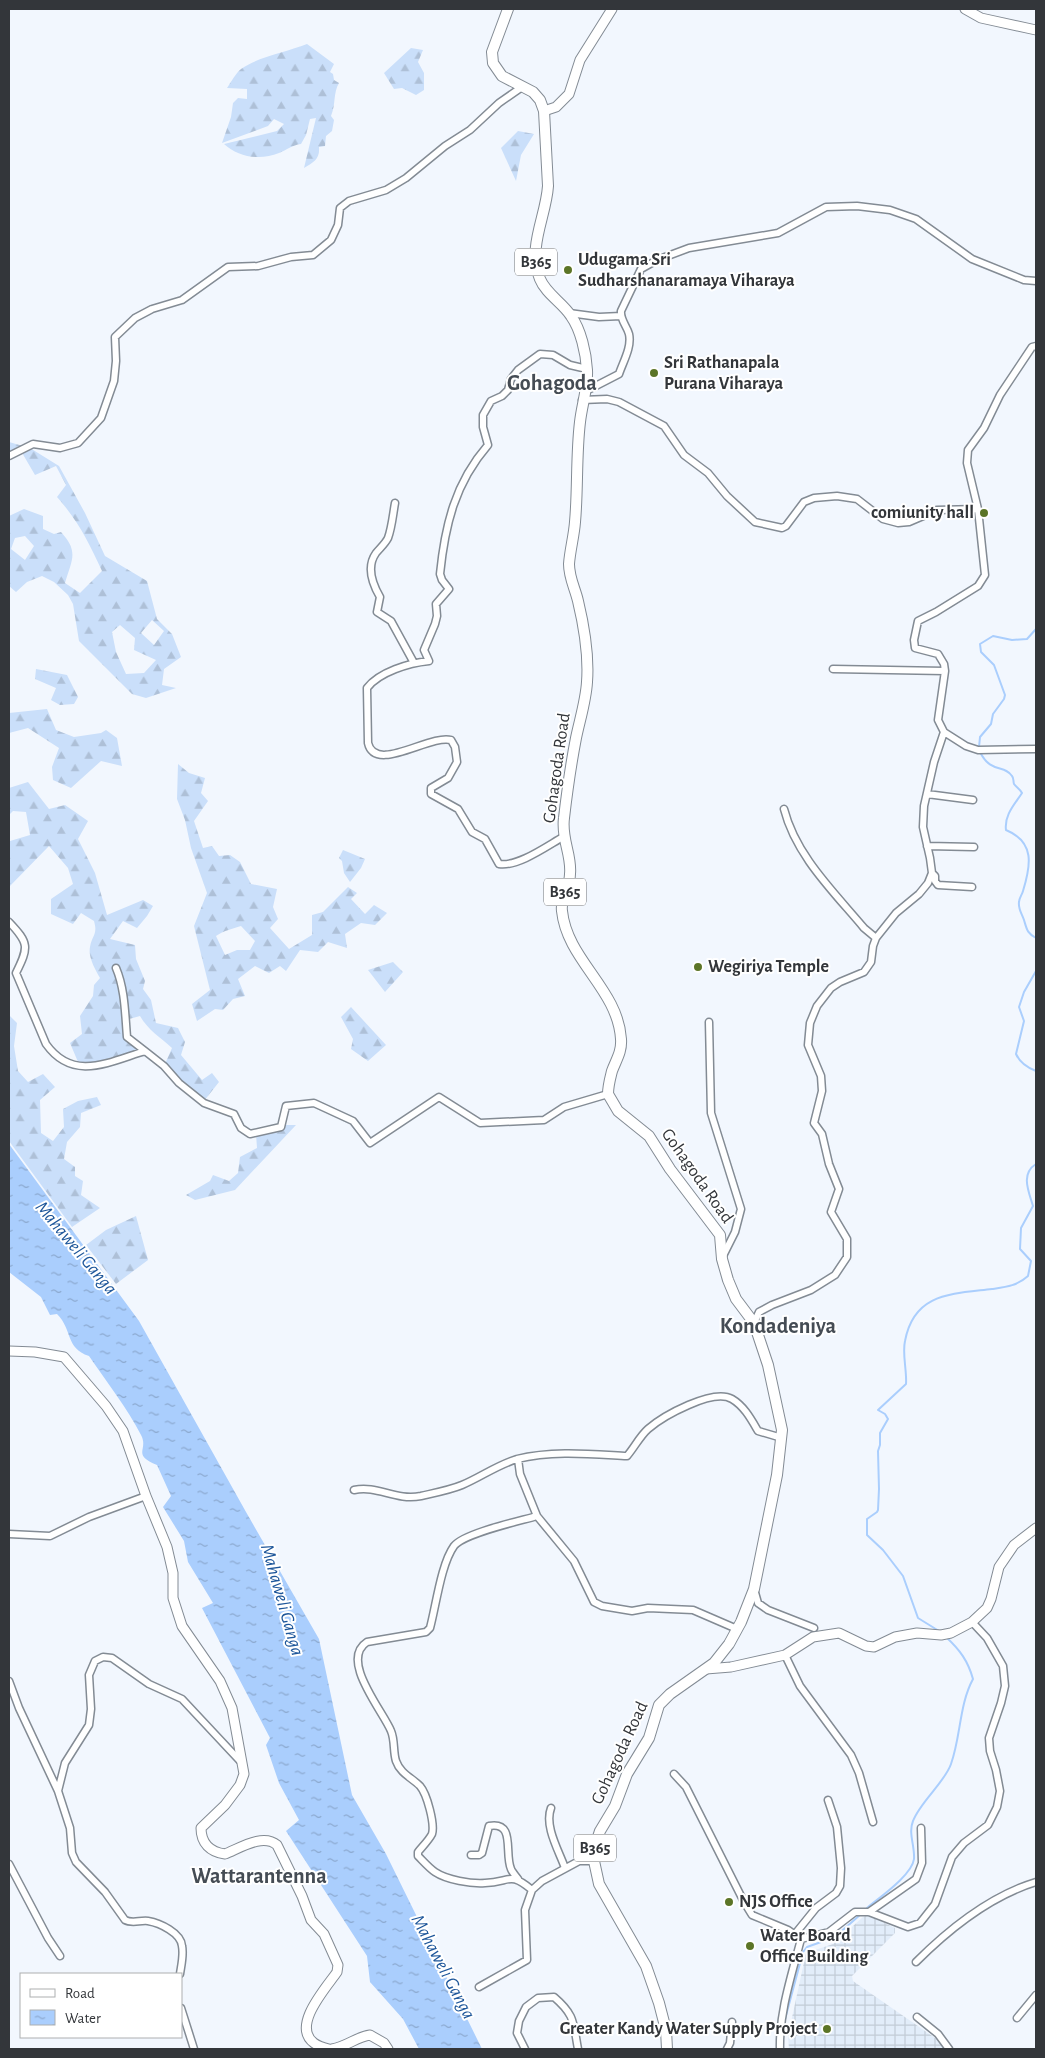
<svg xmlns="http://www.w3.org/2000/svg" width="1045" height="2058" viewBox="0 0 1045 2058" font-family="'Alegreya Sans',sans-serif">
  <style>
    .industrial { fill: url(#industrial-grid) }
    .forest { fill: url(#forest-firs); fill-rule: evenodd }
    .water { fill: url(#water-ripples) }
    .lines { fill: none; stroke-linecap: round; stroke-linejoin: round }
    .stream { stroke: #aacefd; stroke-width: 2 }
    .minor-casing { stroke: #838b94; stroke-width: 9 }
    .tertiary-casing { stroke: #838b94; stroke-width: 11 }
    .primary-casing { stroke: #838b94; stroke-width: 12 }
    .minor { stroke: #fff; stroke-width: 6 }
    .tertiary { stroke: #fff; stroke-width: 9 }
    .primary { stroke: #fff; stroke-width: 10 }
    .poi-dot { fill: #5c7527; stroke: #fff; stroke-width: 2 }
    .labels { text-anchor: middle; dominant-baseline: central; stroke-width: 4; stroke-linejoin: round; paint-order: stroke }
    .shield { fill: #fff; stroke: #707275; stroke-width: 1 }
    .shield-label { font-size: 16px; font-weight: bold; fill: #33363a }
    .poi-label { font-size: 18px; font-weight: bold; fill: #33363a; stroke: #fff; text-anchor: start }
    .street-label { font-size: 18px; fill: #33363a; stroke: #fff }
    .water-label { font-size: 19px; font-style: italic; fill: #1d569a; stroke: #fff }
    .district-label { font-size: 22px; font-weight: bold; fill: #454c54; stroke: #fff }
  </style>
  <defs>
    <pattern id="industrial-grid" width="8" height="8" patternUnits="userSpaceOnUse" patternTransform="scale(1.25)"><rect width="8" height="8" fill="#e2edfa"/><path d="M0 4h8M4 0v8" fill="none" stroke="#c2ccd7"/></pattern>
    <pattern id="forest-firs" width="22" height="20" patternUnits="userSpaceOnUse" patternTransform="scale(1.25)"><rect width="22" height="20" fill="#cadffa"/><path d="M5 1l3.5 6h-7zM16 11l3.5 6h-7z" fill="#aec0d7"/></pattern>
    <pattern id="water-ripples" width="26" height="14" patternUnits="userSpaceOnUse" patternTransform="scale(1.25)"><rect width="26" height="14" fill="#aacefd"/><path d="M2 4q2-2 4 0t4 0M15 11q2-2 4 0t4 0" fill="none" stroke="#8ba8ce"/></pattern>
  </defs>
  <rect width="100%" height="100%" fill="#f2f7fe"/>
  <path class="industrial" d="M868 1915 895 1928V1933L852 1976 853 1981 938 2040 945 2049H789L788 2036 806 1953 833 1944 863 1917Z"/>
  <path class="forest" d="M307 44 334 64 330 72 333 74 334 80 339 83C333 93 336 104 331 116L334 120 332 131 326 136 325 146 319 147C320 159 314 162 304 168L316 118 310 119 306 135 301 144C292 145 287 150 279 153 260 161 238 157 224 144L277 131 284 124 274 119 268 126 222 143 231 117 233 103 238 98 247 99V89L227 88C231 82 236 73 241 69 260 56 287 52 307 44Z
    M411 48 423 50 418 62 424 73V90L416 95 402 88 394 89 384 73Z
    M518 131 534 134 521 155 516 181 501 148Z
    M9 442 30 448 59 466 85 513 105 556 147 581 157 619 172 634 181 657 164 669 162 685 176 688 146 698 132 694 79 641 73 604 68 595 54 582 42 576 27 582 16 592 9 586V516L24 509 43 516V529L54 534 61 532C79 552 72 559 65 583L80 593 102 571C88 541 79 522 57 497L66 485 56 466 35 475 21 451H9ZM25 536 34 546 25 560 11 549 15 538ZM152 620 164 631 154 645 141 633ZM120 625 135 638 134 650 156 660 144 673 126 674 116 652 112 632Z
    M36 669 67 675 78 697 74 704 60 705 51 700 56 688 35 679Z
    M47 709 56 730 74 737 101 733 106 730 117 738 122 766 101 761 71 788 53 780 52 767 59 748 28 728 9 733V713Z
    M178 764 189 773 205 778 201 793 208 801 194 821 203 848 212 846 219 856 230 855 240 862 251 884 277 889 273 907 278 919 270 928 289 949 312 935V915L323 912 348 887 357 893 351 899 365 914 374 905 387 913 375 925 361 923 345 934 347 948 328 942 318 952 300 950 286 971 280 966 269 973 255 966 238 979 245 996 233 999 223 1010 215 1009 197 1021 192 1004 210 990 194 926 207 893 191 848 185 820 177 799ZM241 926 255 941 250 950H237L225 955 216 936C225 930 232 929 241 926Z
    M28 782 49 809 65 805 88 821 78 839 95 873 107 915 143 900 153 906 147 916 137 928 123 921 110 939 135 945 136 959 145 981 143 989 151 1000 156 1023 178 1028 185 1042 181 1055 202 1080 212 1073 219 1082 204 1101 181 1081 165 1064 172 1048C160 1037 148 1030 140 1016L122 1021 124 1039 137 1050 93 1063 78 1062 70 1043 82 1034 80 1016 93 996 94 985 100 978C95 969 88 957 90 947 92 935 98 935 94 921L81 913 73 924 51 914V899L73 884 68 868 49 846 9 887 10 841 30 835 26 812 13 811 9 815V788Z
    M343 850 365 859 361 868 350 882 344 873 342 861 339 858Z
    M393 962 403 972 385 992 368 970Z
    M351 1007 386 1045 368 1061 351 1049 353 1039 341 1017Z
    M9 1015 17 1023 14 1046 18 1071 28 1082 43 1074 55 1087 40 1100 41 1133 53 1141 64 1127 63 1109 78 1101 97 1097 101 1105 81 1113 80 1127 67 1142 64 1159 75 1167V1176L83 1181 81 1195 100 1208 72 1227 9 1141Z
    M284 1125H296L235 1190 195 1200 186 1195 210 1181 213 1175 229 1181 238 1173 240 1157 257 1148 256 1134 282 1130Z
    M136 1216 148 1260 116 1284 86 1245 106 1230Z"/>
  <path class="water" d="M9 1144 139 1321 246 1512 319 1639 352 1795 386 1854 482 2049H419L403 2019 370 1982 367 1956 286 1831 299 1820 279 1783 266 1745 270 1738 202 1608 213 1603 188 1562 184 1541 163 1507 171 1496 157 1465C131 1454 149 1450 141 1435 128 1409 106 1381 89 1356 65 1348 73 1330 57 1314L50 1315 41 1297 9 1272Z"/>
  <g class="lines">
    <path class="stream" d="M979 747 980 737 991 724 993 714 1004 699 1005 695 994 665 981 652 980 644 993 636 1012 640 1027 639 1036 629
      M980 752C991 774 1004 764 1012 776 1014 778 1013 781 1014 784 1017 788 1020 789 1022 793 1015 804 1004 815 1006 830 1035 842 1031 865 1023 891 1022 895 1019 898 1019 902 1018 909 1022 914 1024 920 1027 930 1027 933 1036 938
      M1036 971 1024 992 1019 1007 1024 1021 1016 1054C1020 1063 1028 1068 1036 1071
      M939 1631 918 1618 903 1576 883 1550 867 1535V1519L877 1512 878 1510 879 1489 878 1451 880 1445V1433L888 1419 885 1414 878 1410 906 1384C907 1370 902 1354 905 1341 914 1293 951 1294 992 1289 1006 1287 1017 1286 1028 1276L1031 1261 1020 1249 1021 1228 1033 1206C1029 1192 1020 1174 1036 1164
      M867 1908C880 1897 912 1875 914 1859 915 1846 908 1833 913 1821 920 1802 945 1782 951 1764 961 1736 959 1705 973 1679 968 1661 960 1650 946 1637
      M784 2023 803 1952 807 1947 835 1937 861 1914"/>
    <g class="minor-casing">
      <path id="minor" d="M569 313 599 317 621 316
        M586 391 619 374C623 362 632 347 629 334 627 326 620 320 621 311L641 269 657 260 689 248 778 233 826 207 857 206 890 210 916 219 972 259 1024 280 1036 281
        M582 400 607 399 619 402 664 426 684 455 708 473 727 496 755 522 782 528 786 526 804 502 814 498 837 496 857 499 883 519 898 523 909 522 937 510 978 509
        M9 456 33 444 60 448 78 443 101 418 114 381 116 361 115 337 135 318 152 309 182 300 228 267 258 266 291 257 313 255 331 240 338 225 340 208 349 201 386 190 406 178 445 146 470 130 499 103 522 87
        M395 503C393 514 392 527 388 538 385 544 380 548 376 553 366 567 373 585 380 597L377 612 391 621 414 663
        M833 669 945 671
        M944 732 966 746 978 750 1036 749
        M927 794 973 800
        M784 809C796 856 834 892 864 928L876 938
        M563 837C547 846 518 867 499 864L485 839 472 832 458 809 431 794V788L448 778 457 762 455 747 451 740C430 734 375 774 368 743L367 688C379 672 409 663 429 661L424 650 435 624 437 616 436 604 449 589 442 580 440 574C445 525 455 483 488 445L483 427V415L491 401 502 396 508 390 511 379 518 370 540 354 553 355 570 365 587 369
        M927 846 974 847
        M932 873 935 876V881L938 885 972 887
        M9 922C29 943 29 947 16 973L46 1044C73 1082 109 1062 145 1051L164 1066 179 1083 204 1103 234 1114 241 1128 250 1134 281 1127 286 1106 314 1103 353 1121 370 1143 439 1097 480 1123 544 1120 564 1107 608 1094
        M116 968C125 989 125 1014 127 1037L145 1051
        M709 1022 711 1113 741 1209 735 1232 722 1258
        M754 1323 759 1312 772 1305 811 1290 835 1275 847 1257V1239L831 1212 839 1189 829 1164 822 1134 814 1123 822 1091 821 1076 808 1045 810 1023 817 1006 831 988 840 982 864 972 871 962 873 946 876 938 896 913 919 894 928 883 932 873 930 858 923 827 924 806 934 762 944 732 938 720 945 671 944 664 938 654 915 648 914 640 918 621 936 612 978 586 985 575 978 509 967 463 968 450 984 428 1000 395 1032 347 1036 346
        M518 1459 520 1474 537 1516 574 1561 594 1602 602 1606 632 1611 648 1608 693 1610 737 1629
        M354 1490C378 1485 395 1501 421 1496 434 1493 450 1490 462 1485 481 1477 497 1465 517 1459 553 1450 591 1454 627 1456 634 1448 640 1436 648 1429 663 1416 713 1388 732 1399 744 1406 751 1419 758 1431L782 1438
        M9 1534 50 1536 89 1517 146 1496
        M754 1589 758 1603 768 1610 814 1628
        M785 1655 800 1686 851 1755 859 1773 873 1822
        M9 1681 19 1708 58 1791 70 1828 72 1853 76 1862 105 1892 125 1920C132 1924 140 1920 148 1921 160 1923 181 1933 182 1946 184 1955 181 1966 180 1974
        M674 1774 686 1787 744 1902 752 1915 788 1930 801 1939 829 1932 855 1912H869L908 1927 920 1923 935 1904 952 1857 964 1843 988 1825 997 1807 1000 1791 996 1770 990 1751 989 1738 1001 1703 1005 1686 1003 1666 987 1638 972 1622
        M58 1791 65 1763 89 1725 91 1709 89 1675 95 1661 103 1657 112 1658 149 1684 182 1699 240 1761
        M551 1808C544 1826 559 1851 565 1868
        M471 1855H479L482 1853 489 1826C516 1821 504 1853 511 1869 512 1872 516 1876 518 1879
        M9 1864 48 1938 60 1956
        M532 1890C509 1871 511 1882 485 1883 471 1884 447 1880 435 1872 429 1868 423 1861 418 1856V1852C422 1847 429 1840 432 1834 435 1824 427 1794 420 1786 412 1778 400 1773 396 1761 393 1752 395 1740 391 1731 383 1711 339 1660 367 1642L426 1632 430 1628C436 1606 441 1564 454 1546 464 1533 520 1521 537 1516
        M869 1912 916 1879 922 1863 921 1828
        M795 1934 816 1908 836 1893 840 1886 841 1868 837 1827 828 1800
        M916 1962C950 1928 990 1896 1036 1882
        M479 1987 527 1960 525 1910 532 1890 542 1881 579 1861H594
        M181 2008 194 2049
        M917 2017 938 2034 949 2049
        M1017 2018 1036 1995
        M525 2049 517 2033 519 2021 526 2007 538 1998 554 1997C575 2015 573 2022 578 2049
        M727 2049 730 2043 732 2022
        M780 2049C779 2012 792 1974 801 1939"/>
    </g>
    <g class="tertiary-casing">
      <path id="tertiary" d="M965 9 981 18 1036 30
        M544 111 556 107 569 94 580 60 612 9
        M9 1351 35 1352 64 1357 106 1406 123 1431 146 1496 167 1547 173 1573V1598L182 1626 220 1681 232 1708 244 1774 240 1785 225 1805 201 1828C201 1843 210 1852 225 1854 240 1848 263 1833 277 1845L302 1896 311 1920 324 1934 338 1965 337 1972C326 1988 291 2026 314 2043 318 2046 325 2048 329 2049
        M706 1669 731 1667 785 1655 813 1637 839 1633 866 1646 874 1647 895 1637 917 1633 941 1635 951 1633 972 1622 987 1608 991 1599 999 1567 1014 1545 1036 1528
        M332 2049C348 2046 356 2037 370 2035L384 2043 388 2049"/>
    </g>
    <g class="primary-casing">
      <path id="primary" d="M508 9 492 52 493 63 502 76 533 92 540 100 544 111 548 186C546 217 527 247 540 279 546 294 563 303 571 316 581 330 586 353 587 370 588 388 582 404 580 422 576 455 578 489 575 522 574 536 570 550 569 564 569 578 575 588 578 601 584 626 589 656 587 682 586 700 580 719 576 738 571 764 567 792 564 818 561 839 572 855 570 874 570 887 560 898 562 911 567 960 618 989 621 1039 622 1052 616 1060 612 1071 610 1079 608 1086 608 1094L618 1111 649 1136 670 1169 720 1235 722 1259 728 1280 736 1299 754 1323 768 1365 782 1430 777 1475 754 1589 741 1622 729 1644 714 1663 670 1694 659 1705 649 1738 627 1774 615 1806 600 1831 595 1846 594 1861 599 1884 646 1966 659 2003 666 2030 667 2049"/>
    </g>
    <use href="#minor" class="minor"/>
    <use href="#tertiary" class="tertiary"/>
    <use href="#primary" class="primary"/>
  </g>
  <g class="poi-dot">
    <circle cx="568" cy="270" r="5"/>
    <circle cx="654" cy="373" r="5"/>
    <circle cx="984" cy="513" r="5"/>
    <circle cx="698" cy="967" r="5"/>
    <circle cx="729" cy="1902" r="5"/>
    <circle cx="750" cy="1946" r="5"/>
    <circle cx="827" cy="2029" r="5"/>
  </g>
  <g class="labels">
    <g class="shield">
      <rect x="515" y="248.5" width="42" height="27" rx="4"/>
      <rect x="544" y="878.5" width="42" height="27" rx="4"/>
      <rect x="574" y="1834.5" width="42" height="27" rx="4"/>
    </g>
    <g class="shield-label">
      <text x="536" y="262">B365</text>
      <text x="565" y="892">B365</text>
      <text x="595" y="1848">B365</text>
    </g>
    <g class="poi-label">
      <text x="578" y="260">Udugama Sri<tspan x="578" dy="21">Sudharshanaramaya Viharaya</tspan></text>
      <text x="664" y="363">Sri Rathanapala<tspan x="664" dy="21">Purana Viharaya</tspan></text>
      <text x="974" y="513" text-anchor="end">comiunity hall</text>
      <text x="708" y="967">Wegiriya Temple</text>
      <text x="739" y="1902">NJS Office</text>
      <text x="760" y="1936">Water Board<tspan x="760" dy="21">Office Building</tspan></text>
      <text x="817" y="2029" text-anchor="end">Greater Kandy Water Supply Project</text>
    </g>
    <g class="street-label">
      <text transform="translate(557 768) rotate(-82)">Gohagoda Road</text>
      <text transform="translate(697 1176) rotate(55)">Gohagoda Road</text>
      <text transform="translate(620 1753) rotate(-65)">Gohagoda Road</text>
    </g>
    <g class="water-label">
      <text transform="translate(76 1248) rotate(50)">Mahaweli Ganga</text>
      <text transform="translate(282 1600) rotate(74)">Mahaweli Ganga</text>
      <text transform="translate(443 1967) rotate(62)">Mahaweli Ganga</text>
    </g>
    <g class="district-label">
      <text x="552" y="383">Gohagoda</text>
      <text x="778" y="1326">Kondadeniya</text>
      <text x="259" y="1876">Wattarantenna</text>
    </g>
  </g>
  <rect width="1045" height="2058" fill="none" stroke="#33363a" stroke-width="20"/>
  <rect x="20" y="1973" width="162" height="65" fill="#ffffff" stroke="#adafb0"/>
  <rect x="30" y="1989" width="25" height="8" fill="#ffffff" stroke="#adafb0"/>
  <text x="65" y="1998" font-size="15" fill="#33363a">Road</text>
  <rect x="30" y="2010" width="25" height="15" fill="url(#water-ripples)" stroke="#adafb0"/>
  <text x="65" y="2023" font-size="15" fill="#33363a">Water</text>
</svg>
